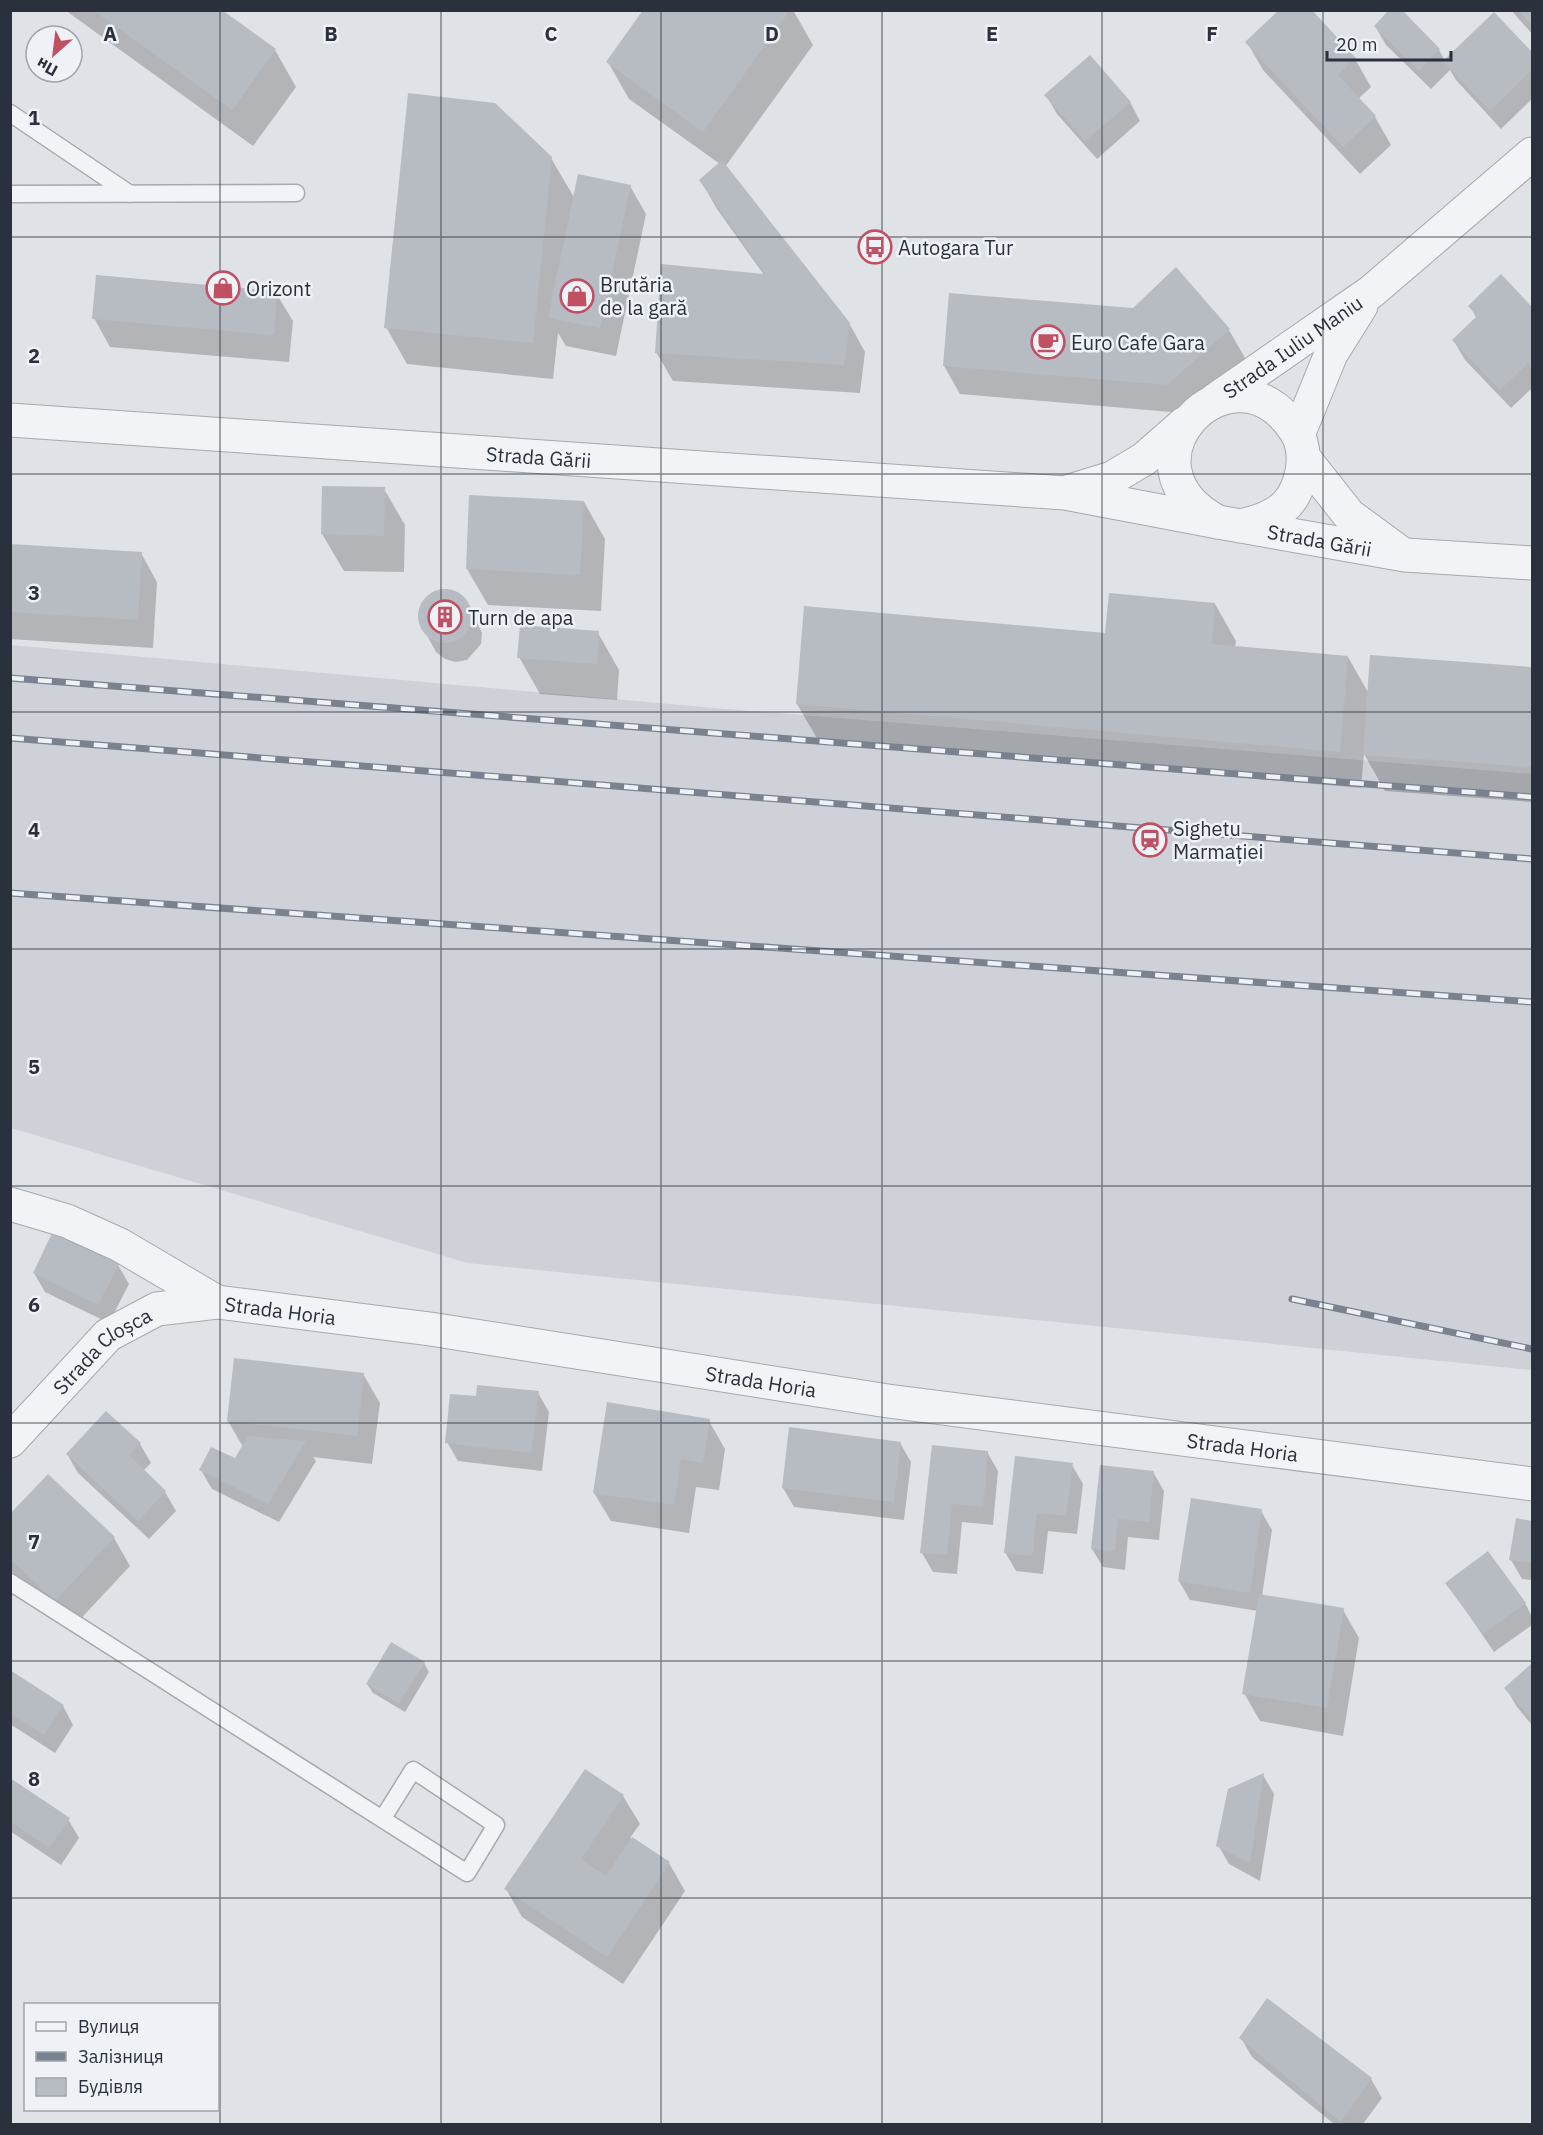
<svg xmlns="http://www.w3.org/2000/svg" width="1543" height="2135" viewBox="0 0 1543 2135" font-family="'IBM Plex Sans',sans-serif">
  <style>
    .built { fill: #ced1d8 }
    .shadow { fill: #0003 }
    .building { fill: #b7bcc3 }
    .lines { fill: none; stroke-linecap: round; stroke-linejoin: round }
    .service-casing { stroke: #a5a9b0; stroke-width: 19 }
    .minor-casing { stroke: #a5a9b0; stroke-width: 35 }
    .tertiary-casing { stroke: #a5a9b0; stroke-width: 35 }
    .service { stroke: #f1f3f6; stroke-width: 16 }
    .minor { stroke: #f1f3f6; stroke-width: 33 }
    .tertiary { stroke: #f1f3f6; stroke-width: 33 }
    .rail-casing { stroke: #7a828f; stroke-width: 7 }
    .rail { stroke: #eef1f5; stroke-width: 4.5; stroke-dasharray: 14; stroke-linecap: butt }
    .grid { fill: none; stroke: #2a313c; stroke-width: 1.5; stroke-opacity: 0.55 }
    .labels { text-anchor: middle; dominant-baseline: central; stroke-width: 5; stroke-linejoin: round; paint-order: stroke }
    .poi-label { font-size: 20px; fill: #2a313c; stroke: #eef1f5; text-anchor: start }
    .street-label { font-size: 20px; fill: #2a313c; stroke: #eef1f5 }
    .grid-label { font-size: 20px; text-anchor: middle; font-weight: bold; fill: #2a313c; stroke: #eef1f5; stroke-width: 5; stroke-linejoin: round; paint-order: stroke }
  </style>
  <rect width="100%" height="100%" fill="#dfe2e7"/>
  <path class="built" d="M10 645 714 708 1532 774V1370L468 1263 11 1128Z"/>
  <path class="shadow" d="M65 10H219L275 50 296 87 253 146Z
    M645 10H793L813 45 725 167 849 323 865 352 860 393 673 381 656 352 764 275 717 209 701 181 720 164 629 99 608 62Z
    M1400 10 1439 50 1445 61 1494 14 1532 54V99L1501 129 1456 80 1450 70 1431 89 1386 45 1375 26Z
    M1511 10H1532V34Z
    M1247 42 1355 59 1371 87 1358 99 1375 117 1391 145 1360 174 1263 70Z
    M1046 95 1130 102 1140 121 1097 159 1057 114Z
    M551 158 575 199 630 186 646 214 616 356 566 346 558 333 553 379 407 364 386 327Z
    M1501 276 1532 310V388L1511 408 1465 360 1454 341 1477 319 1470 306Z
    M276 293 293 321 289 362 110 347 94 318Z
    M1134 309 1229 330 1245 358 1183 413 960 394 944 366Z
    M384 489 405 525 404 572 344 571 322 534Z
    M584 502 605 539 601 611 488 605 467 569Z
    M10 545 141 553 157 582 153 648 10 639Z
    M446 589 458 593 467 602 482 633 481 644 467 660 455 662 445 659 436 652 419 621 420 609 425 599 434 592Z
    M1215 604 1236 641 1235 647 1348 657 1369 694 1371 656 1532 668V802L1385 791 1364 754 1361 788 818 740 797 704 1106 634Z
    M598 633 619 670 617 700 540 694 519 657Z
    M118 1265 129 1284 109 1323 45 1292 34 1273Z
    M363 1374 380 1403 372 1464 313 1457 316 1461 279 1522 212 1489 201 1470 235 1460 243 1447 228 1421Z
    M538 1393 549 1412 542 1471 458 1461 447 1442 477 1398Z
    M709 1421 725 1449 719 1490 696 1487 689 1533 611 1521 594 1493Z
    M900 1443 911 1462 904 1520 794 1507 783 1488Z
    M140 1444 151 1463 143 1471 165 1492 176 1511 149 1539 78 1473 67 1454Z
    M933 1446 987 1452 998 1471 993 1525 962 1522 957 1574 933 1572 922 1553Z
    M1072 1465 1083 1484 1077 1534 1048 1531 1043 1574 1016 1571 1005 1552Z
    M1153 1472 1164 1491 1159 1540 1128 1537 1125 1570 1103 1567 1092 1549Z
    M1261 1511 1272 1530 1262 1596 1343 1610 1359 1638 1343 1736 1260 1721 1244 1693 1258 1611 1190 1600 1179 1581Z
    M10 1516 114 1538 130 1566 72 1628 10 1570Z
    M1517 1520 1532 1522V1580L1522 1579 1511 1560Z
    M1447 1583 1525 1603 1532 1617V1625L1494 1652Z
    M424 1663 429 1672 405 1712 373 1693 367 1684Z
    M1530 1667 1532 1669V1725L1517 1707 1506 1688Z
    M10 1672 63 1706 73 1725 55 1753 10 1724Z
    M1263 1775 1274 1794 1260 1881 1229 1864 1218 1845Z
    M10 1780 68 1819 79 1838 61 1865 10 1831Z
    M623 1796 640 1824 630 1838 669 1863 685 1891 623 1984 522 1917 506 1889Z
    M1241 2038 1371 2079 1382 2098 1363 2124H1334L1252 2057Z"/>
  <path class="building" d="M93 10H222L276 49 232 110Z
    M643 10H790L703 132 606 62Z
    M1279 10H1312L1356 58 1338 75 1376 116 1343 147 1245 42Z
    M1389 10H1402L1440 49 1419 71 1374 26Z
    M1518 10H1532V26Z
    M1494 12 1532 52V70L1490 111 1443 61Z
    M1090 55 1131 102 1085 141 1044 95Z
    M408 93 495 103 552 157 533 343 384 328Z
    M722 160 850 323 844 365 655 353 661 264 765 274 699 180Z
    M578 174 631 185 600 328 548 318Z
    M1176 267 1230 329 1167 385 943 366 949 293 1133 308Z
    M1501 274 1532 307V368L1528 363 1500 390 1452 340 1477 316 1468 306Z
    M96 275 277 291 274 335 92 319Z
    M322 486 385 487 384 536 321 534Z
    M469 495 584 501 580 575 466 569Z
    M10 544 142 552 138 620 10 612Z
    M418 616a27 27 0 1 1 54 0a27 27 0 1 1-54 0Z
    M1109 593 1215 603 1212 644 1348 656 1340 752 796 704 804 606 1105 633Z
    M520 625 599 631 597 664 517 658Z
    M1370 655 1532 667V767L1363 755Z
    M53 1231 119 1264 98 1305 33 1273Z
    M234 1358 364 1373 357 1436 227 1421Z
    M477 1385 539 1391 531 1453 445 1443 450 1394 476 1396Z
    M607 1402 710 1419 703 1463 681 1459 674 1505 593 1493Z
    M106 1411 141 1443 129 1455 166 1491 138 1521 66 1454Z
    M789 1427 901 1442 894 1502 782 1488Z
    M248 1436 306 1441 268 1504 199 1470 211 1447 235 1458Z
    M932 1445 988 1451 983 1507 952 1504 947 1555 920 1553Z
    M1015 1456 1073 1463 1066 1516 1037 1513 1032 1556 1004 1553Z
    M1100 1465 1154 1471 1149 1522 1118 1519 1115 1551 1091 1549Z
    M48 1474 115 1537 55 1601 10 1559V1514Z
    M1191 1498 1262 1509 1250 1593 1178 1581Z
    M1516 1518 1532 1521V1563L1509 1560Z
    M1488 1551 1526 1603 1483 1634 1445 1583Z
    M1259 1594 1344 1608 1327 1708 1242 1694Z
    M391 1642 425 1662 399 1704 366 1684Z
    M1531 1664 1532 1667V1720L1504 1688Z
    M10 1670 64 1705 44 1735 10 1713Z
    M585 1769 624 1795 581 1859 606 1876 632 1837 670 1862 607 1957 504 1889Z
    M1264 1773 1250 1863 1216 1846 1228 1789Z
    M10 1778 70 1818 49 1848 10 1821Z
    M1267 1998 1372 2078 1341 2122 1239 2038Z"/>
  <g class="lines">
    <g class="service-casing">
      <path id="service" d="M10 113 130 194
        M10 194 296 193
        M10 1582 467 1873 496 1825 413 1770 383 1818"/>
    </g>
    <g class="minor-casing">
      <g id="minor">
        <path id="s1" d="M10 1204 67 1221 120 1245 217 1302 430 1329 888 1401 1532 1484"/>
        <path id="s2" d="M10 1441 108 1335 157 1309 217 1302"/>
      </g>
    </g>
    <g class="tertiary-casing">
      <g id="tertiary">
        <path id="s3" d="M1215 400 1371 292 1532 154"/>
        <path id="s4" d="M10 420 1065 493 1218 522"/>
        <path d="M1298 435 1331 354 1361 306"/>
        <path d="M1304 458 1349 515 1398 551"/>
        <path d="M1070 491 1112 478 1144 459 1184 424"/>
        <path id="s5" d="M1240 526C1260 522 1282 515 1293 496 1304 477 1308 449 1295 430 1232 334 1108 464 1218 522L1405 555 1532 563"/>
      </g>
    </g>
    <use href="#service" class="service"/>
    <use href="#minor" class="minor"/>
    <use href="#tertiary" class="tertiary"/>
    <g class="rail-casing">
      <path id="rail" d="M10 678 1532 797
        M10 738 1532 859
        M10 893 1532 1002
        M1292 1299 1532 1349"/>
    </g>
    <use href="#rail" class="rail"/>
  </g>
  <path class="grid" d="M220 10V2124M441 10V2124M661 10V2124M882 10V2124M1102 10V2124M1323 10V2124M10 237H1532M10 474H1532M10 712H1532M10 949H1532M10 1186H1532M10 1423H1532M10 1661H1532M10 1898H1532"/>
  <defs>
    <g id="bus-ring" transform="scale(1.725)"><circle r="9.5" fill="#eef1f5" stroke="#bf5163" stroke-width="1.5"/><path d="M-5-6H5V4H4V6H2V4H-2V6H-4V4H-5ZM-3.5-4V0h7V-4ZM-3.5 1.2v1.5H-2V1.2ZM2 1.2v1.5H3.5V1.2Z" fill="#bf5163"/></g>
    <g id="shop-ring" transform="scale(1.725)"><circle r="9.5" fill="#eef1f5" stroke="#bf5163" stroke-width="1.5"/><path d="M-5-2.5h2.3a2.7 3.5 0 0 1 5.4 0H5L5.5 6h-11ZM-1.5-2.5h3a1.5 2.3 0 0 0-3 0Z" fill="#bf5163"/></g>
    <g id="cafe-ring" transform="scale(1.725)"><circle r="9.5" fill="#eef1f5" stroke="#bf5163" stroke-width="1.5"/><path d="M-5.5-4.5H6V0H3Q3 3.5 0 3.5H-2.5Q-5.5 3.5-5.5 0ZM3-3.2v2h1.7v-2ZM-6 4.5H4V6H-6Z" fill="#bf5163"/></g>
    <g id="building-ring" transform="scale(1.725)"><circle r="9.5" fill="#eef1f5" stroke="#bf5163" stroke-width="1.5"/><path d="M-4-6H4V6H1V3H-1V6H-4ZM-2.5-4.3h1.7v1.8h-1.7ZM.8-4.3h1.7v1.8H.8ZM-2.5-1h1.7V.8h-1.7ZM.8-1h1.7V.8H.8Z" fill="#bf5163"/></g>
    <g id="station-ring" transform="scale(1.725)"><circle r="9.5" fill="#eef1f5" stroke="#bf5163" stroke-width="1.5"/><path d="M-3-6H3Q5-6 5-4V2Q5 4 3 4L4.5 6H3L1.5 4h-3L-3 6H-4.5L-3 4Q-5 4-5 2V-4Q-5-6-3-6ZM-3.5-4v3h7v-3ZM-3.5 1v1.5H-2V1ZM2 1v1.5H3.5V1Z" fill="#bf5163"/></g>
  </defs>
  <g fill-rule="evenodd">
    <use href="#bus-ring" x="875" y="247"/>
    <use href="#shop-ring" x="223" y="288"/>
    <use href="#shop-ring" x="577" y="296"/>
    <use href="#cafe-ring" x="1048" y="342"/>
    <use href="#building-ring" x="445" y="617"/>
    <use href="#station-ring" x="1150" y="840"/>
  </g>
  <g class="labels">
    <g class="poi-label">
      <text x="898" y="247">Autogara Tur</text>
      <text x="600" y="284">Brutăria<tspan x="600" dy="23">de la gară</tspan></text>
      <text x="246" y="288">Orizont</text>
      <text x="1071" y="342">Euro Cafe Gara</text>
      <text x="468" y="617">Turn de apa</text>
      <text x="1173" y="828">Sighetu<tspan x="1173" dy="23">Marmației</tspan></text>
    </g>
    <g class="street-label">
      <text stroke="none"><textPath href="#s3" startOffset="94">Strada Iuliu Maniu</textPath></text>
      <text stroke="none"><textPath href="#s4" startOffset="530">Strada Gării</textPath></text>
      <text stroke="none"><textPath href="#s5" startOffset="484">Strada Gării</textPath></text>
      <text stroke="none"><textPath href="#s1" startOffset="294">Strada Horia</textPath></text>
      <text stroke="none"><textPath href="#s2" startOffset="130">Strada Cloșca</textPath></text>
      <text stroke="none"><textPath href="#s1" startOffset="780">Strada Horia</textPath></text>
      <text stroke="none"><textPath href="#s1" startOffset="1266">Strada Horia</textPath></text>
    </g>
  </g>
  <g class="grid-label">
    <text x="110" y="41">A</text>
    <text x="331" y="41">B</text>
    <text x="551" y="41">C</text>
    <text x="772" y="41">D</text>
    <text x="992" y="41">E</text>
    <text x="1212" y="41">F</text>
    <text x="34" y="125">1</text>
    <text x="34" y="363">2</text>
    <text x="34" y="600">3</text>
    <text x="34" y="837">4</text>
    <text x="34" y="1074">5</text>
    <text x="34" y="1312">6</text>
    <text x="34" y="1549">7</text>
    <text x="34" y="1786">8</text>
  </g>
  <rect width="1543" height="2135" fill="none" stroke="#2a313c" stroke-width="24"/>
  <rect x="24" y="2003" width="195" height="108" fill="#eef1f5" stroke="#a0a4ab" stroke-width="1.5"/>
  <rect x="36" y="2022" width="30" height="9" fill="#f1f3f6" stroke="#a0a4ab" stroke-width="1.5"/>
  <text x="78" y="2033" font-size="18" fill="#2a313c">Вулиця</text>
  <rect x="36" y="2052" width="30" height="9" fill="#7a828f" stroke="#a0a4ab" stroke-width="1.5"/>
  <text x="78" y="2063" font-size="18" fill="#2a313c">Залізниця</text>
  <rect x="36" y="2078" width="30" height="18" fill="#b7bcc3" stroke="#a0a4ab" stroke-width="1.5"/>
  <text x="78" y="2093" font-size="18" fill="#2a313c">Будівля</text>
  <g transform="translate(54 54) rotate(208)"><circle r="28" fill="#eef1f5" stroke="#a0a4ab" stroke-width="1.5"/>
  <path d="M0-4.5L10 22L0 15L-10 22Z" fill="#bf5163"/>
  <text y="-9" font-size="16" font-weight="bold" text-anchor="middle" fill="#2a313c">Пн</text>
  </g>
  <path d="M1327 51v9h124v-9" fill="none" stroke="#2a313c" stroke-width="3"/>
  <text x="1336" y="51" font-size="18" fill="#2a313c" stroke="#eef1f5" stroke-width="4.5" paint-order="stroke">20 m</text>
</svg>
